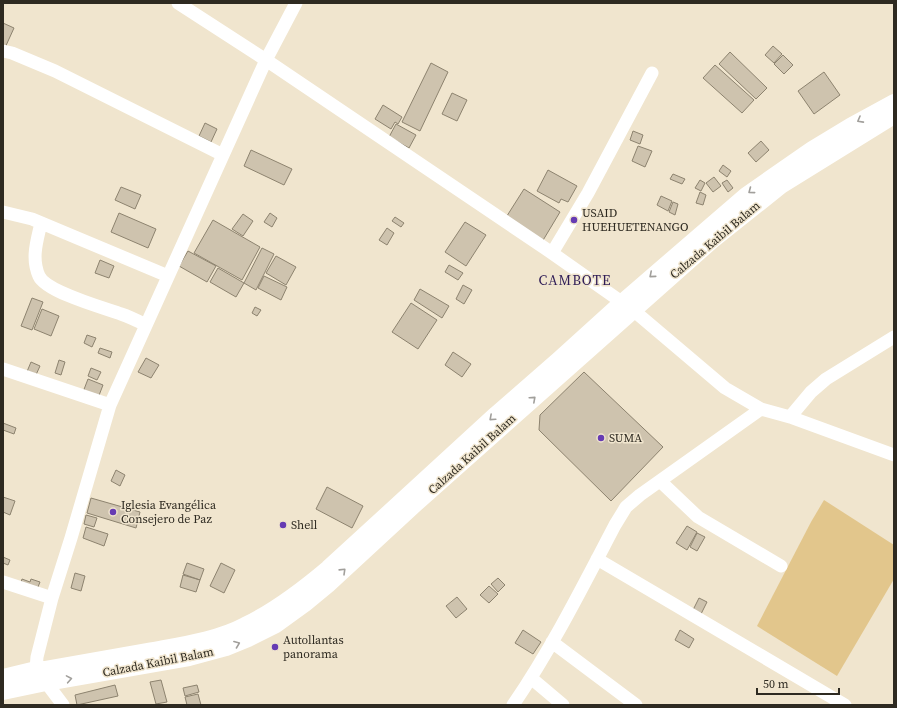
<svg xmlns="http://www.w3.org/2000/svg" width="897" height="708" viewBox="0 0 897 708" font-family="'Source Serif 4',serif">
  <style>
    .green { fill: #e2c68c }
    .building { fill: #cec3ae; stroke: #8d836f }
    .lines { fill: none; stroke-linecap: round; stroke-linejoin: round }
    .minor { stroke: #fff; stroke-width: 13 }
    .major { stroke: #fff; stroke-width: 16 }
    .oneway { stroke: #a19f9b }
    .poi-dot { fill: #663bb3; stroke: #f0e5ce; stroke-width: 1.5 }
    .labels { text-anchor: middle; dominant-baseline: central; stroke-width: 3; stroke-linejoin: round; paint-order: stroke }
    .poi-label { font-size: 12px; fill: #2e2a21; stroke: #f0e5ce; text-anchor: start }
    .street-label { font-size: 12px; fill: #2e2a21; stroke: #f0e5ce }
    .quarter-label { font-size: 14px; letter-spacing: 1px; fill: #2f1c56; stroke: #f0e5ce }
  </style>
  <rect width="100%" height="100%" fill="#f0e5ce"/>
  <path class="green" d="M824 500 894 545V579L837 676 757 626 811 522Z"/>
  <path class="building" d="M3 23 14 28 4 50 3 49Z
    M773 46 782 54 774 63 765 55Z
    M730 52 767 88 756 99 719 64Z
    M783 55 793 65 784 74 774 64Z
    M431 63 448 72 420 131 402 122Z
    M715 65 754 100 742 113 703 78Z
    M824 72 840 95 814 114 798 91Z
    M452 93 467 100 457 121 442 114Z
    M383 105 402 117 398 124 395 122 391 129 375 119Z
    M205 123 217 129 211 142 199 136Z
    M396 124 416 135 409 148 389 137Z
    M633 131 643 135 640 144 630 140Z
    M761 141 769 150 756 162 748 153Z
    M638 146 652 151 645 167 632 161Z
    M251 150 292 169 284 185 244 166Z
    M723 165 731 171 727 177 719 171Z
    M548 170 577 186 568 202 561 199 559 203 537 191Z
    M673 174 685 179 682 184 670 179Z
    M714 177 721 186 713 192 706 183Z
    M700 180 705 183 701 191 695 188Z
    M727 180 733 188 728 192 722 183Z
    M121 187 141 195 135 209 115 200Z
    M524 189 560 212 542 242 505 219Z
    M700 192 706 195 703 205 696 203Z
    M661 196 672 201 668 211 657 205Z
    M673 202 678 204 675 215 669 212Z
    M119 213 156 229 148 248 111 232Z
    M270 213 277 218 272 227 264 222Z
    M243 214 253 221 243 236 232 229Z
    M395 217 404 223 401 227 392 221Z
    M213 220 260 247 242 280 194 253Z
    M465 222 486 235 466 266 445 252Z
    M387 228 394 233 387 245 379 240Z
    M262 248 274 254 256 290 244 283Z
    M188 251 216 266 207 282 179 266Z
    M276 256 296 267 286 285 266 273Z
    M100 260 114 266 109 278 95 273Z
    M449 265 463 273 458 280 445 272Z
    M218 268 244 283 236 297 210 282Z
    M264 276 287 287 281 300 258 288Z
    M463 285 472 290 464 304 456 299Z
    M420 289 449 306 442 318 414 300Z
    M32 298 43 302 32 330 21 326Z
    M411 303 437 320 418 349 392 332Z
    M255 307 261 310 257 316 252 313Z
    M42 309 59 316 51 336 34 329Z
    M87 335 96 338 92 347 84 343Z
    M100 348 112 352 110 358 98 353Z
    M453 352 471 364 462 377 445 365Z
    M146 358 159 365 151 378 138 372Z
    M59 360 65 362 61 375 55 373Z
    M31 362 40 366 35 377 26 374Z
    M91 368 101 372 97 380 88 376Z
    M584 372 663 447 611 501 539 430 540 415Z
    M88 379 103 385 98 398 83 392Z
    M3 423 16 428 14 434 3 430Z
    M116 470 125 475 120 486 111 481Z
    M327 487 363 506 352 528 316 509Z
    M3 497 15 501 10 515 3 512Z
    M91 498 140 512 136 528 87 513Z
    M86 515 97 518 94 527 84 524Z
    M687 526 697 532 687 550 676 543Z
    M86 527 108 534 104 546 83 538Z
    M697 533 705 537 697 551 690 547Z
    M3 557 10 560 8 565 3 563Z
    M187 563 204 569 200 580 183 574Z
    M221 563 235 570 224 593 210 586Z
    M75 573 85 576 81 591 71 588Z
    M183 575 200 580 196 592 180 587Z
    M498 578 505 585 498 592 491 584Z
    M22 579 30 582 31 579 40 582 36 592 20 586Z
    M489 586 498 594 489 603 480 595Z
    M457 597 467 609 456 618 446 606Z
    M699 598 707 602 700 616 692 612Z
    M523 630 541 642 533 654 515 643Z
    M680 630 694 639 689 648 675 640Z
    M161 680 167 702 156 704 150 682Z
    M115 685 118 696 77 705 75 695Z
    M197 685 199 692 185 696 183 688Z
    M198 694 201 705H187L185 697Z"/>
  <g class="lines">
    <path class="minor" d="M178 3 266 60 552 253 633 310 725 388 761 409 790 417 894 455
      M3 51 12 53 55 71 223 155
      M3 212 32 219 168 276
      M41 223C37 241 31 258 39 276 46 292 104 308 121 314 130 317 138 321 146 325
      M552 253 588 193 652 73
      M3 369 110 405
      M790 417 811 392 826 379 894 337
      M660 481 698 517 781 566
      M597 559 845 705
      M3 582 52 598
      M552 642 636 705
      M531 678 563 705
      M63 705 36 669 37 657 52 598 71 538 110 405 266 60 296 3
      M513 705C552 648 583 586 615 525L626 507 640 495 761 409"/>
    <path class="major" d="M3 677 36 669H46C80 663 114 657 148 651 179 645 217 640 245 625 276 610 302 590 328 568L496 414 559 359 622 302 746 195 812 149 850 126 894 102
      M3 692 46 683 189 658 226 648 248 639 276 625 305 604 328 585 418 502 712 241 781 186 894 116"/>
  </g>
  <defs><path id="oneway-chevron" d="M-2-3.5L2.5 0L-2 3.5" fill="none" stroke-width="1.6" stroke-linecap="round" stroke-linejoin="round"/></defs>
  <g class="oneway">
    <use href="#oneway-chevron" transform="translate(860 120) rotate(151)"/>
    <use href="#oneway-chevron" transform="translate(751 191) rotate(143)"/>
    <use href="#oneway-chevron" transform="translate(652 275) rotate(139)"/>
    <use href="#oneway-chevron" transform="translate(533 399) rotate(-42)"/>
    <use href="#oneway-chevron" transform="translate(492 418) rotate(138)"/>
    <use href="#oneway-chevron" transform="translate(343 571) rotate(-44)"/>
    <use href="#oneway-chevron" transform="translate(237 644) rotate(-21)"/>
    <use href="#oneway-chevron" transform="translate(69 679) rotate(-10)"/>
  </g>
  <g class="poi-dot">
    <circle cx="574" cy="220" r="4"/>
    <circle cx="601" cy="438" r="4"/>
    <circle cx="113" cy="512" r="4"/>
    <circle cx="283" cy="525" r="4"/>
    <circle cx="275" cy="647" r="4"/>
  </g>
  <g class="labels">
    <g class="poi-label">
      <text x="582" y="213">USAID<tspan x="582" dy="14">HUEHUETENANGO</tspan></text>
      <text x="609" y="438">SUMA</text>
      <text x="121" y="505">Iglesia Evangélica<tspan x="121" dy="14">Consejero de Paz</tspan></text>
      <text x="291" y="525">Shell</text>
      <text x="283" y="640">Autollantas<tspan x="283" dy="14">panorama</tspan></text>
    </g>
    <g class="street-label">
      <text transform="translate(715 240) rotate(-40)">Calzada Kaibil Balam</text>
      <text transform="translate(472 454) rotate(-42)">Calzada Kaibil Balam</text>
      <text transform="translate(158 662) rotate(-11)">Calzada Kaibil Balam</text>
    </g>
    <g class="quarter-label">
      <text x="575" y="280">CAMBOTE</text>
    </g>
  </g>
  <rect width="897" height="708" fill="none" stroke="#2e2a21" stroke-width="8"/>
  <path d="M757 688v6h82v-6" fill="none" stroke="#2e2a21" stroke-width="2"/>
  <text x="763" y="688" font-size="12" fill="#2e2a21" stroke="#f0e5ce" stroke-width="3" paint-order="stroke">50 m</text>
</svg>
